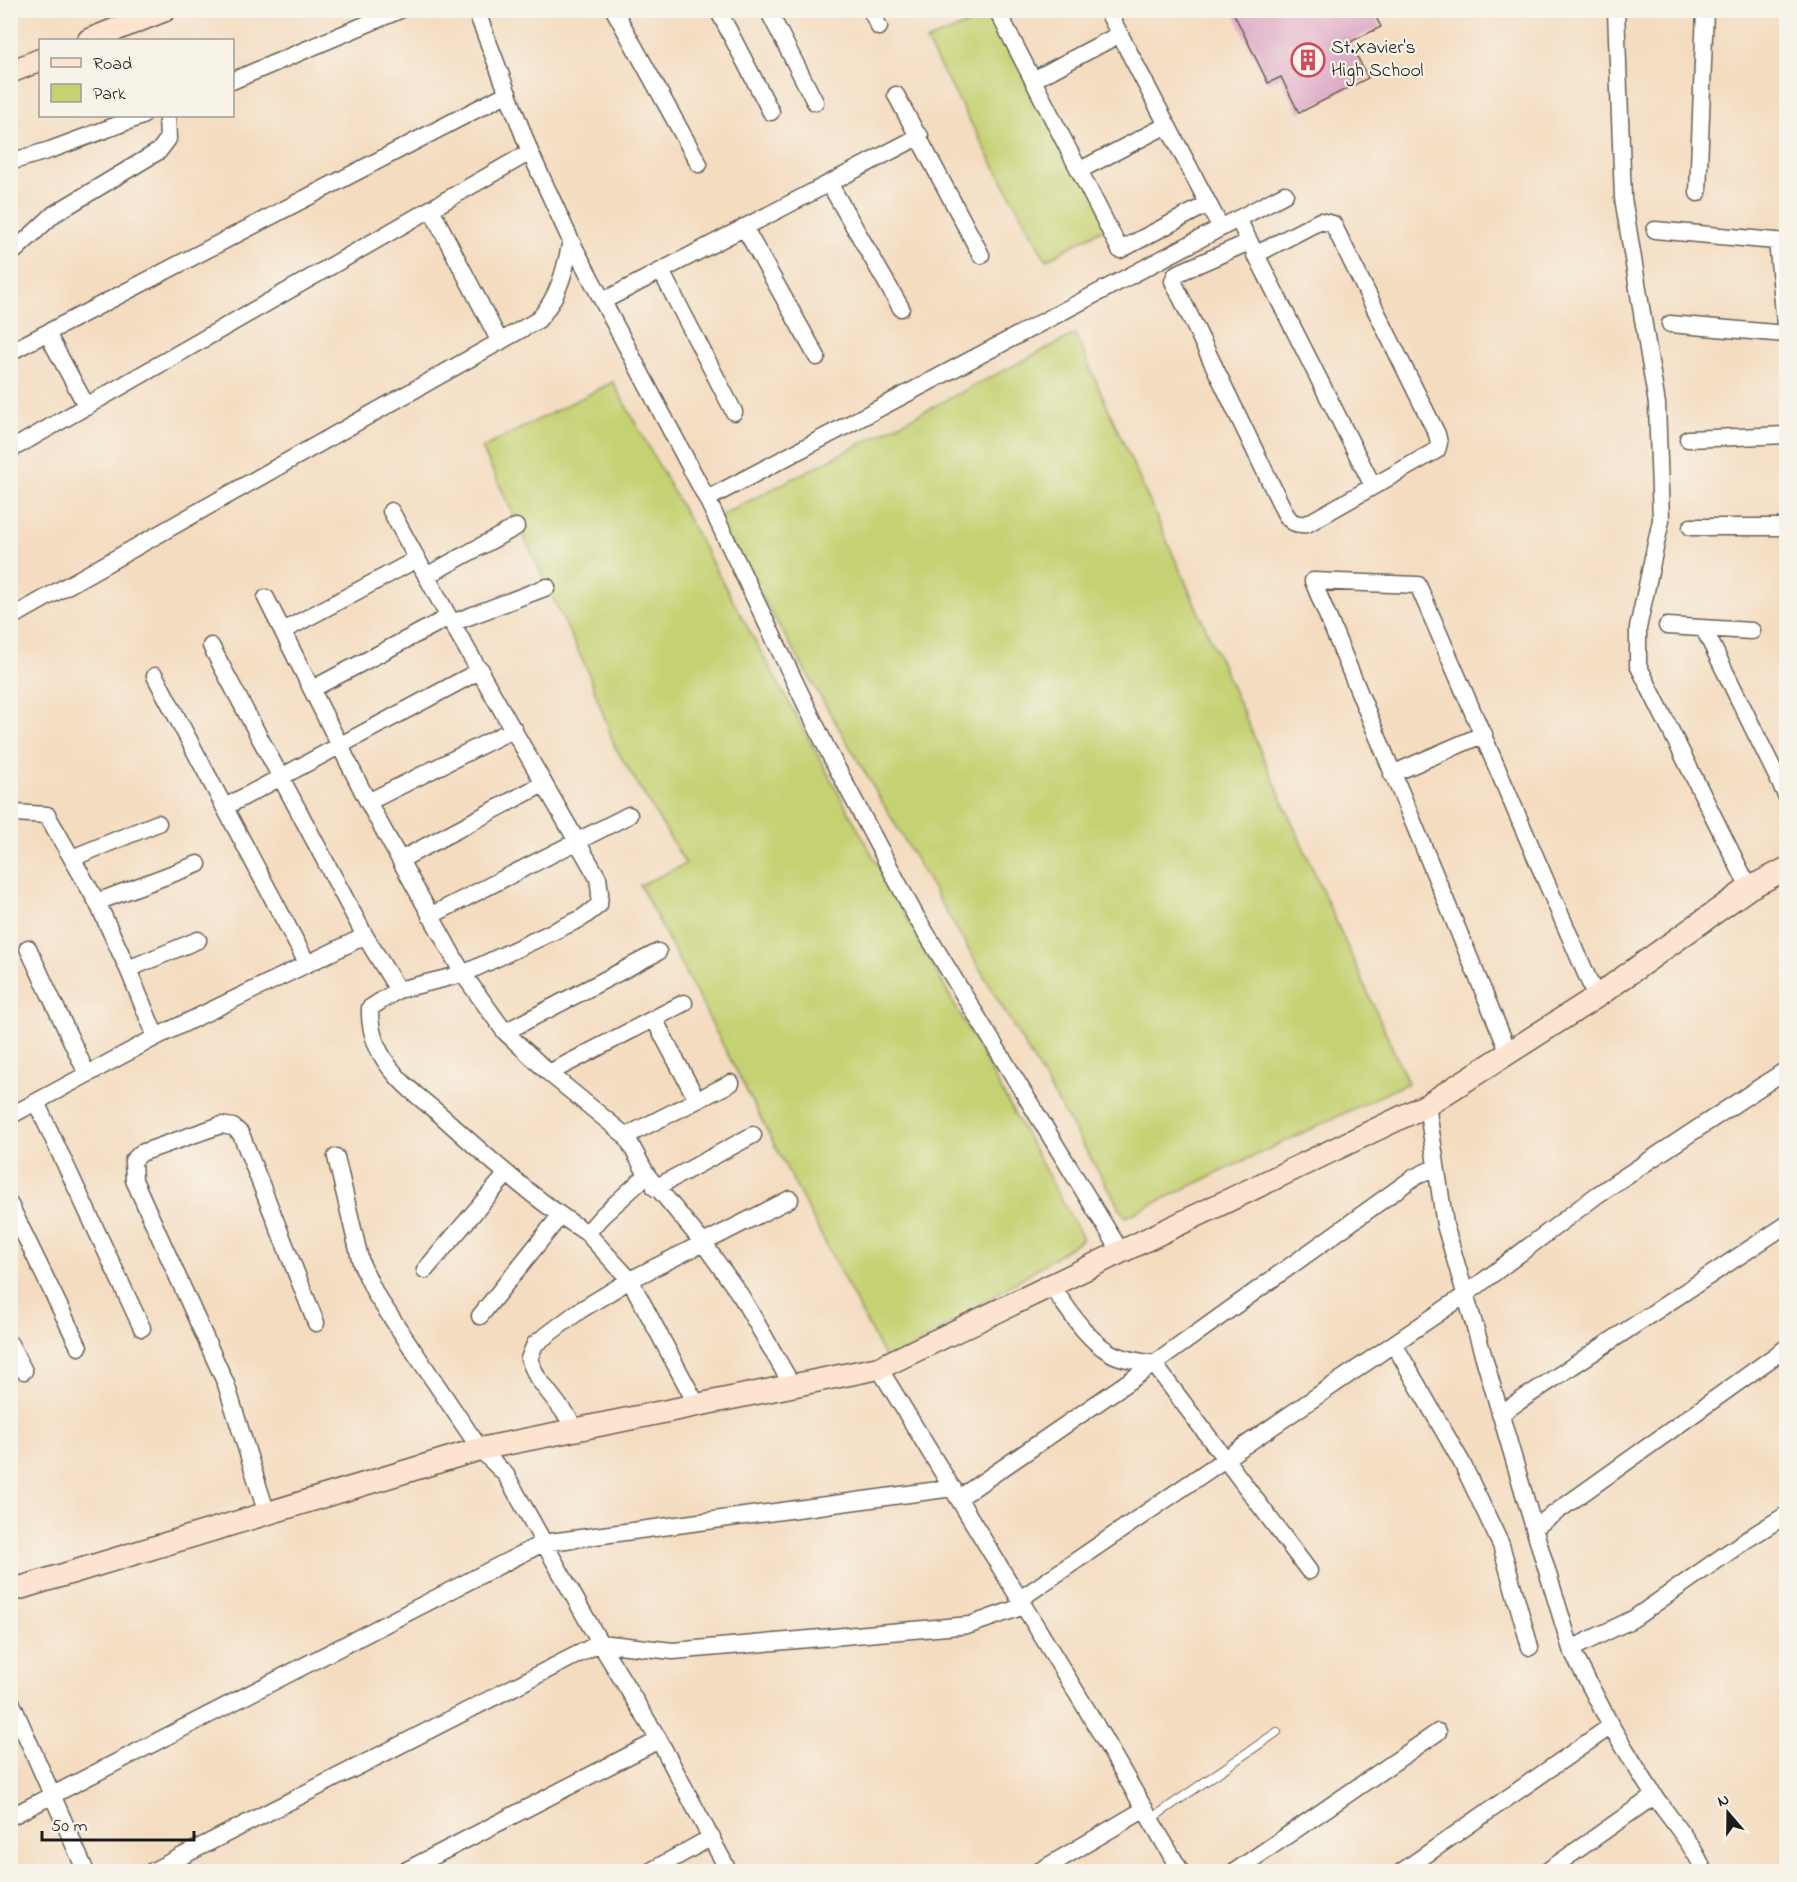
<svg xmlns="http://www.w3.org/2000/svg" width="1797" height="1882" viewBox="0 0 1797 1882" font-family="'Indie Flower',sans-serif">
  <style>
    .green { fill: #c5d172; stroke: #707647; stroke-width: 1.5 }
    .building { fill: #dba3c3 }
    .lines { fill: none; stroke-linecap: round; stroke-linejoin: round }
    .lane-casing { stroke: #685f55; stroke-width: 10 }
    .street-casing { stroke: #685f55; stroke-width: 19 }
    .secondary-casing { stroke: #685f55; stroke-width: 25 }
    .lane { stroke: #fff; stroke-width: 8 }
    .street { stroke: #fff; stroke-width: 16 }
    .secondary { stroke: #fde4d0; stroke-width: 22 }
    .labels { text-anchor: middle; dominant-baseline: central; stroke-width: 4.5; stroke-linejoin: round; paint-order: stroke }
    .poi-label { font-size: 20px; fill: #1c1c1c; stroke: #f7f3e8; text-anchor: start }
  </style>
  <rect width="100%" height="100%" fill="#f7f3e8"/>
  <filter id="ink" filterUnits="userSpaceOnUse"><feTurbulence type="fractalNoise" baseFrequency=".0167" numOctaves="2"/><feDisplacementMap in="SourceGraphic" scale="12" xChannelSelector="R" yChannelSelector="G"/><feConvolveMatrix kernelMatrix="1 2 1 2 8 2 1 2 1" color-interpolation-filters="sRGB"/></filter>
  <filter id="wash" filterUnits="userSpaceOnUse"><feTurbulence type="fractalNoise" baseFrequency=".008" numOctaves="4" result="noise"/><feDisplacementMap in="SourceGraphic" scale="24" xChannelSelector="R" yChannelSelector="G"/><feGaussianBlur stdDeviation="1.35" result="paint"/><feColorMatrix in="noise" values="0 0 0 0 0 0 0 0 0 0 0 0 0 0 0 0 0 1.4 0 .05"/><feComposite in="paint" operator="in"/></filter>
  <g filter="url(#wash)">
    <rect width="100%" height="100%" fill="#f4dcc0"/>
    <path class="green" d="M991 15 1114 223 1046 260 926 41Z
      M1075 334 1408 1083 1125 1217 716 518Z
      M613 382 1083 1239 888 1364 640 885 686 864 615 747 588 672 482 448Z"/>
    <g id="blocks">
      <path class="building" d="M1232 10H1372L1381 27 1350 42 1368 78 1299 113 1281 77 1268 83Z"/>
    </g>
  </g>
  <g filter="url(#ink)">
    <use href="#blocks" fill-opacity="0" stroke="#685f55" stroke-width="1.5"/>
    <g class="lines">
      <g class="lane-casing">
        <path id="lane" d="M1151 1819 1277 1732"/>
      </g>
      <g class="street-casing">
        <path id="street" d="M476 10 530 152 571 241 707 499 830 755 915 915 1121 1252
          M614 10 699 164
          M718 10 771 112
          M768 10 815 102
          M871 10 879 27
          M1001 10 998 12 1120 250 1208 204
          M1107 10 1221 228
          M1616 10 1623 198 1657 404 1661 520 1638 628V665L1749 888
          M1033 80 1120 34
          M232 81 400 10
          M896 95 981 255
          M10 162 50 150 142 116
          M1080 170 1167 125
          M829 183 901 308
          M1698 193 1705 10
          M431 209 500 342
          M1238 219 1373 486
          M744 227 817 357
          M1655 230 1786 242
          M1777 241 1786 333
          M1249 242 1176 274 1173 281 1285 513C1291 523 1296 525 1307 524L1437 450 1439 443 1437 434 1333 224 1320 221 1255 255
          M10 255 54 214 159 151 168 139 167 116
          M661 271 734 412
          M603 301 920 136
          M1670 324 1786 334
          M47 333 87 407
          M10 352 508 93
          M1688 439 1786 435
          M10 450 530 152
          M707 499 1285 194
          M1691 527H1786
          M426 576 516 527
          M266 598 368 802 463 974 505 1032 549 1073 626 1136 647 1175 602 1216 587 1233 630 1280 697 1405
          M19 613 538 320C559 297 565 270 571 241
          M452 623 547 587
          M1667 626 1752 631
          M1704 629 1786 795
          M283 631 417 559
          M211 646 365 936 398 990 463 974 582 918 599 905 600 893 598 878 452 623 391 511
          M155 676 307 963
          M312 689 449 617
          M1392 774 1484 734
          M368 802 514 729
          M225 807 481 670
          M14 813 47 815 97 902 128 969 156 1037
          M72 858 158 823
          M400 860 543 784
          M97 902 198 864
          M430 916 629 815
          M28 948 87 1074
          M128 969 198 940
          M398 990 370 1008C369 1033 379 1056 396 1075 409 1091 428 1104 444 1118 490 1160 535 1200 587 1233
          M654 1019 697 1100
          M505 1032 658 952
          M1509 1053 1313 581 1418 585 1596 997
          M549 1073 684 1003
          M36 1102 142 1328
          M1427 1105 1445 1225 1534 1528 1571 1649 1611 1726
          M10 1116 156 1037 365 936
          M626 1136 731 1083
          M336 1157 361 1263 376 1295 480 1449 506 1475 600 1643 659 1740 729 1872
          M647 1175 704 1244 741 1296 792 1385
          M655 1188 753 1135
          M10 1205 79 1347
          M425 1270 506 1175
          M1051 1286C1068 1308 1084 1337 1109 1352 1122 1360 1139 1361 1154 1364L1309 1571
          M480 1316 560 1216
          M10 1344 24 1371
          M1394 1344 1462 1463 1501 1545 1530 1647
          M879 1368 1087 1710 1181 1872
          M1500 1414 1786 1225
          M577 1429 537 1377 529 1359 535 1344 579 1311 630 1280 790 1199
          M959 1498 1154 1364 1413 1178 1436 1167
          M267 1514 226 1384 134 1180 133 1161 141 1153 221 1125 233 1127 241 1134 316 1323
          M1534 1528 1786 1348
          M1020 1599 1465 1295 1597 1195 1786 1070
          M1571 1649 1633 1619 1746 1540 1786 1515
          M10 1699 86 1872
          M10 1817 543 1543 953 1488
          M151 1872 600 1643 673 1651 970 1625 1024 1606
          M403 1872 659 1740
          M649 1872 712 1837
          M1038 1872 1145 1809
          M1234 1872 1438 1732
          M1401 1872 1611 1726C1626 1750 1640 1774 1655 1797 1666 1813 1702 1856 1703 1872
          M1546 1872 1654 1796"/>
      </g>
      <g class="secondary-casing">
        <path id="secondary" d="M89 40 165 10
          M10 72 40 60
          M10 1591 480 1449 879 1368 1427 1105 1596 997 1749 888 1786 869"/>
      </g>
      <use href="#lane" class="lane"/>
      <use href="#street" class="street"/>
      <use href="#secondary" class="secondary"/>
    </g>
  </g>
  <defs>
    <g id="building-ring" transform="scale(1.725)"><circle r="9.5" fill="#f7f3e8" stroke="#d1495b" stroke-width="1.5"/><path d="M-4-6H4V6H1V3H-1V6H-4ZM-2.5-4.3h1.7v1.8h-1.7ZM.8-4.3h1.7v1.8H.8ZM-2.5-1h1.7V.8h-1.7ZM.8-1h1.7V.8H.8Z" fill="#d1495b"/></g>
  </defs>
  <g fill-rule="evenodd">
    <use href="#building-ring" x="1308" y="60"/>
  </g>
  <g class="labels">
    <g class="poi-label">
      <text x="1331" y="48">St.Xavier's<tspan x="1331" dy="23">High School</tspan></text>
    </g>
  </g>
  <rect width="1797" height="1882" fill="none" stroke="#f7f3e8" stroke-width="36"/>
  <rect x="39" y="39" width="195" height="78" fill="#f7f3e8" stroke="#9f9d96" stroke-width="1.5"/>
  <rect x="51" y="58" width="30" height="9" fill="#fde4d0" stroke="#9f9d96" stroke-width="1.5"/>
  <text x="93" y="69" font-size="18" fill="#1c1c1c">Road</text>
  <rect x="51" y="84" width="30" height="18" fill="#c5d172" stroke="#9f9d96" stroke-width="1.5"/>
  <text x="93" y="99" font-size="18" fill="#1c1c1c">Park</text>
  <g transform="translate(1728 1813) rotate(340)" stroke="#f7f3e8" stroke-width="4.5" paint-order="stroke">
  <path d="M0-4.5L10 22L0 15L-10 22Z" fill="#1c1c1c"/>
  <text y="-9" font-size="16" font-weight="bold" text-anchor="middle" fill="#1c1c1c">N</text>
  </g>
  <path d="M42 1831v9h152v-9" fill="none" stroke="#1c1c1c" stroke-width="3"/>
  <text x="51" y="1831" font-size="18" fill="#1c1c1c" stroke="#f7f3e8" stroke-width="4.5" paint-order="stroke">50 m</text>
</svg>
